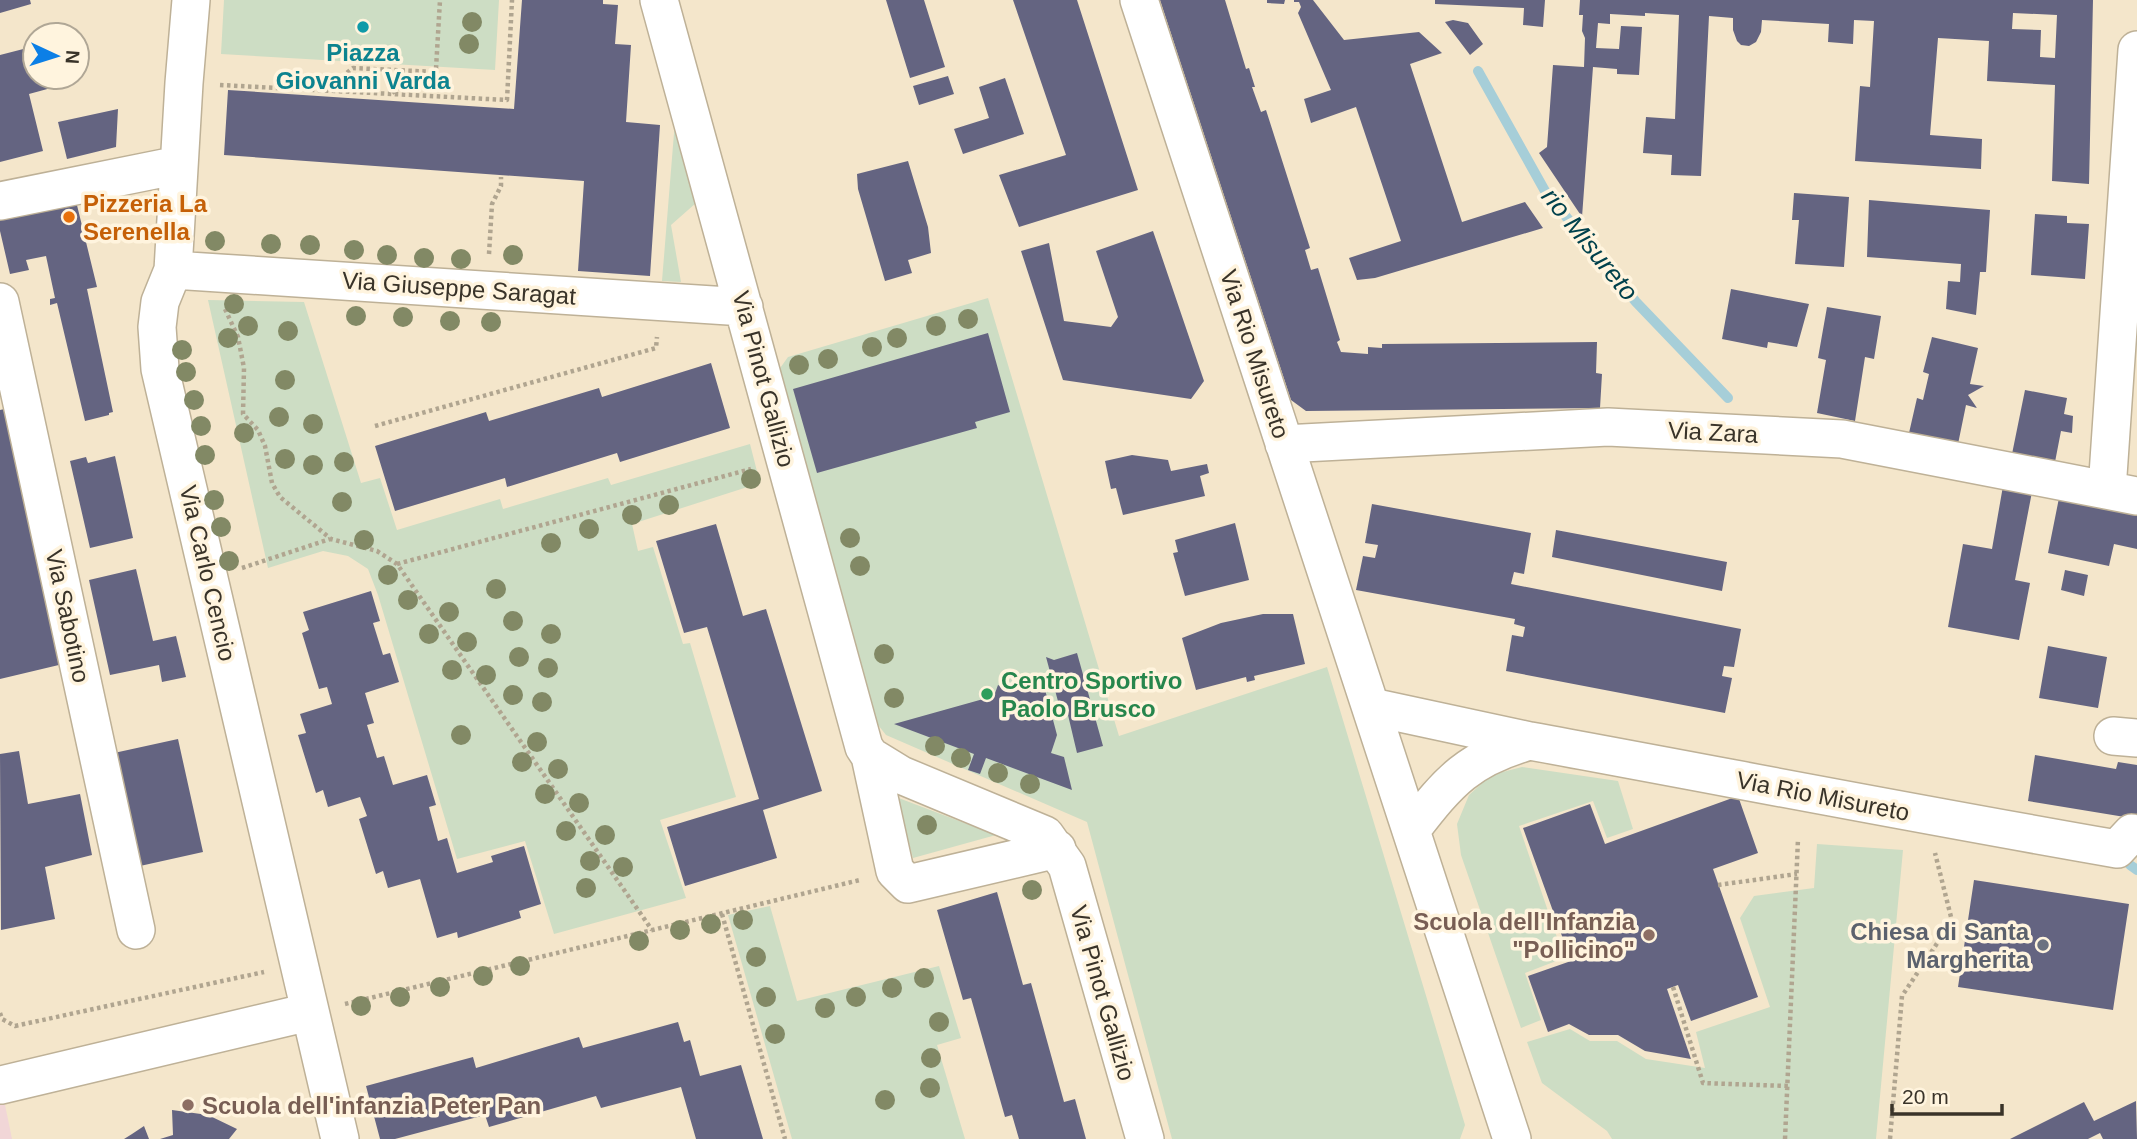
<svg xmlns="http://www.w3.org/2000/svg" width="2137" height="1139" viewBox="0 0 2137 1139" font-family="Helvetica,sans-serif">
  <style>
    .medical { fill: #f1d6d7 }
    .green { fill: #cdddc4 }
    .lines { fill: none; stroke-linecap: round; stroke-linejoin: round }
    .stream { stroke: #a6ced8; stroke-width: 10 }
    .building { fill: #646481; fill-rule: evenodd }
    .minor-casing { stroke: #beb197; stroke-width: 40 }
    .path { stroke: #b0a590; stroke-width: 4.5; stroke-dasharray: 3.5 3.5; stroke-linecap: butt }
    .minor { stroke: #fff; stroke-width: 37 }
    .tree { fill: #828965 }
    .culture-dot { fill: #0f9aa8; stroke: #fff4de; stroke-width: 2.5 }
    .food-dot { fill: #e8710a; stroke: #fff4de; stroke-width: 2.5 }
    .leisure-dot { fill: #2e9e5b; stroke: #fff4de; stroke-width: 2.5 }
    .education-dot { fill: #8d6e63; stroke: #fff4de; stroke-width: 2.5 }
    .worship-dot { fill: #6b7280; stroke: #fff4de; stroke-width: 2.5 }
    .labels { text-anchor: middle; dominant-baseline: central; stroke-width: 7; stroke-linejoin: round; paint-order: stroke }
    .culture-label { font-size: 24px; font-weight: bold; fill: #0d838f; stroke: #fff4de }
    .food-label { font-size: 24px; font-weight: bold; fill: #c56008; stroke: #fff4de; text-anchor: start }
    .street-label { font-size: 24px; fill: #393329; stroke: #fff4de }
    .leisure-label { font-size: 24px; font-weight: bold; fill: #27864d; stroke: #fff4de; text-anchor: start }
    .education-label { font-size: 24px; font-weight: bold; fill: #785e54; stroke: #fff4de; text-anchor: end }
    .worship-label { font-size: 24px; font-weight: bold; fill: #5b616d; stroke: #fff4de; text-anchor: end }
    .water-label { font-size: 26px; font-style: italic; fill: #00414c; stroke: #fff4de }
  </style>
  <rect width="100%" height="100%" fill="#f4e6cb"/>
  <path class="medical" d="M0 1081 10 1129 12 1139H0Z"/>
  <path class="green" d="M224 0H499L495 70 221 54Z
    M675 121 696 203 671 225 681 282 662 281Z
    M988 298 1119 736 1327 667 1465 1125 1460 1139H1172L1087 822 886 735 875 721 778 371 788 357Z
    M208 300 304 302 361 483 380 478 397 530 500 499 503 509 608 478 611 485 750 444 760 483 632 524 638 551 653 547 683 644 690 643 736 797 660 820 686 898 554 934 525 841 457 859 378 595 368 569 348 556 323 551 268 568Z
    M1522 767 1618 781 1633 829 1607 838 1593 801 1519 826 1564 958 1525 973 1541 1020 1521 1028 1461 855 1457 824 1469 795 1491 775Z
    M896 797 996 835 913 858Z
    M1817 844 1903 850 1876 1139H1612L1607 1131 1542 1083 1527 1042 1570 1029 1590 1041H1617L1646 1059 1705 1068 1696 1032 1770 1007 1740 918 1754 896 1814 888Z
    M770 906 797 1001 939 966 961 1038 937 1045 965 1139H792L728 915Z"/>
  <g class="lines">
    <path class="stream" d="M1478 71 1545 191 1636 302 1728 398
      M2130 865 2137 870"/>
  </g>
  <path class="building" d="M0 0H30L31 4 0 13Z
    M522 0H603V4L618 5 615 44 631 45 626 122 660 125 650 276 578 271 584 181 224 155 228 90 514 109Z
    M886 0H924L945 67 910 78Z
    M1013 0H1077L1138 190 1019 227 999 175 1066 155Z
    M1160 0H1225L1246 69 1249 68 1255 87H1252L1261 112 1266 110 1310 248 1305 250 1311 270 1318 268 1340 340 1337 342 1341 352 1368 354V347L1382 348V344L1597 342 1596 373 1602 374 1600 408 1306 411 1291 400Z
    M1267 0H1285L1284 4 1267 3Z
    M1294 0H1313L1344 40 1419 32 1442 53 1410 64 1462 222 1525 202 1543 228 1375 278 1357 280 1349 258 1401 241 1356 107 1311 123 1304 99 1331 90 1298 13 1301 7 1299 2H1294Z
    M1435 0H1545L1543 27 1523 25 1524 8 1435 4Z
    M1580 0H2093L2089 184 2052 181 2055 85 1987 81 1989 41 1938 38 1930 135 1982 139 1981 169 1855 161 1860 86 1870 87 1874 21 1854 20 1853 44 1828 42 1829 24 1762 20 1761 32 1756 42 1749 46 1741 45 1737 41 1733 30V18L1709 16 1701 176 1671 175 1672 155 1643 153 1646 117 1675 119 1679 15 1645 13V16L1610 14V24L1598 23 1596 48 1619 49 1621 26 1642 27 1639 75 1617 74V69L1593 67 1582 217 1539 153 1547 147 1553 65 1584 67 1585 38 1582 31 1583 15H1579ZM2013 13 2057 15 2055 58 2040 57 2041 30 2012 29Z
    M1453 20 1468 23 1483 44 1470 55 1445 22Z
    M35 46V77H48L51 88 29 94 43 151 0 162V55Z
    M948 76 954 94 919 105 913 86Z
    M1005 78 1024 134 963 154 954 129 989 118 979 87Z
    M118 109 116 147 67 159 58 122Z
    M908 161 928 227 931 253 908 260 912 273 885 281 858 189 857 174Z
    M1794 193 1849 197 1844 267 1795 264 1799 220H1792Z
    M75 197 97 287 87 289 113 412 109 413V415L85 421 57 303 50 305V299L55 298 46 256 26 260 29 270 10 274 0 231V214Z
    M1869 200 1990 210 1986 272H1980L1976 315 1946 309 1948 281 1960 282 1961 264 1867 257Z
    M2035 214 2067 216V223L2089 224 2085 279 2031 275Z
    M1153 231 1204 381 1191 399 1063 380 1021 251 1049 243 1064 321 1111 327 1118 317 1096 251Z
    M1731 289 1809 304 1797 347 1768 342 1767 348 1722 339Z
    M1827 307 1881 316 1874 359 1865 357 1855 421 1817 413 1826 360 1818 358Z
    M988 333 1010 412 975 422 977 428 817 473 793 389Z
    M1932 337 1978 348 1970 384 1984 386 1968 395 1977 408 1966 405 1958 444 1909 433 1917 398 1923 400 1929 374 1923 372Z
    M711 363 730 428 620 462 617 453 507 487 505 478 395 511 375 446 486 412 489 421 599 388 602 397Z
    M2025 390 2067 398 2064 414 2073 416 2072 433 2061 431 2055 462 2012 454Z
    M9 408 63 664 0 679V410Z
    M1132 455 1168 460 1171 471 1207 464 1209 473 1200 476 1205 496 1123 515 1116 488 1111 489 1105 461Z
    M115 456 133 538 90 548 70 461 86 457 88 463Z
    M2003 486 2032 492 2015 580 2030 583 2019 640 1948 627 1963 544 1992 549Z
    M2059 498 2137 514V549L2114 544 2109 566 2048 553Z
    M1372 504 1531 533 1524 574 1514 572 1511 584 1741 629 1734 667 1724 666 1722 676 1732 678 1725 713 1506 671 1512 635 1523 637 1525 627 1514 624 1515 619 1356 590 1363 556 1375 558 1378 545 1365 543Z
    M1235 523 1249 580 1185 596 1173 553 1178 552 1175 540Z
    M716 524 743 616 766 609 822 791 763 810 777 858 685 886 667 827 759 799 707 627 684 633 656 541Z
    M1556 530 1727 562 1722 591 1552 557Z
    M136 569 153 641 176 636 186 677 162 682 159 665 110 675 89 580Z
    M2065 570 2088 575 2084 596 2061 590Z
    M371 591 380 621 373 623 383 655 390 653 399 682 365 693 374 723 367 725 377 758 384 756 393 785 427 775 436 805 429 807 438 841 447 838 457 873 493 862 491 856 524 846 541 904 519 911 521 918 458 938 457 932 437 938 420 879 388 888 383 871 376 874 359 819 367 816 360 797 328 807 323 790 316 793 298 735 306 733 300 714 332 704 327 687 319 689 302 633 309 630 303 612Z
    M1263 614H1293L1305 664 1254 676 1255 680 1247 682 1246 677 1196 690 1182 638 1221 623Z
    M2048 646 2107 657 2098 708 2039 698Z
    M1077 653 1103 746 1077 753 1068 715 1062 716 1046 657 1054 660Z
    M1043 682 1057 735 1051 753 1064 757 1072 790 986 758 980 774 968 770 974 754 894 724 994 696 998 685 1010 691Z
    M178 739 203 852 140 866 114 753Z
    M19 751 28 804 80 794 92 855 45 867 55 919 1 930 0 754Z
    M2035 755 2116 769 2118 762 2137 765V819L2028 801Z
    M1738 796 1758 853 1713 869 1758 997 1691 1021 1678 985 1667 989 1691 1059 1645 1051 1618 1035H1589L1569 1024 1548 1032 1528 976 1571 961 1523 828 1590 804 1605 844Z
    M1974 880 2129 904 2113 1010 1958 987Z
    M997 892 1023 985 1031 983 1064 1102 1075 1099 1086 1139H1019L1012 1115 1005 1117 971 998 963 1000 937 910Z
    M678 1022 684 1042 690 1040 700 1076 741 1065 763 1139H696L681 1087 601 1108 596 1096 489 1127 485 1115 395 1139H380L366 1086 473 1057 476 1068 579 1037 583 1048Z
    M2136 1101 2137 1139H2103L2100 1133 2088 1139H2010L2084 1102 2094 1121Z
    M172 1110 208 1115 237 1129 229 1139H160L173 1135Z
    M144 1126 149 1139H124L132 1134Z"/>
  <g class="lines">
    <g class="minor-casing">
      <path id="minor" d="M191 0 184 83 173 270 160 302 157 327 160 369 340 1139
        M659 0 864 747 870 756 901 775 1045 835 1067 866 1145 1139
        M1139 0 1512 1139
        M0 201 179 165
        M173 270 744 307
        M0 302 136 930
        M1284 444 1608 427 1842 439 2137 496
        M2107 490 2137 50
        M1372 707 1530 741C1469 758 1449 781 1412 829
        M2113 736 2137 738
        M1530 741C1726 777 1921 815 2117 849L2132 833 2137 834
        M870 756 895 871 908 884 1057 849
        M1 1085 309 1012"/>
    </g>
    <path class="path" d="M220 85 507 100 512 0
      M325 90 353 68 436 72
      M392 93 403 85 435 86 440 0
      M489 254 492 204 501 186V177
      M225 309 238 337 244 368 243 414 258 430 265 446 272 483 280 497 331 539 377 551 397 564 652 930
      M375 426 656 348 657 337
      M397 564 751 469
      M242 568 330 539
      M1718 885 1797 874
      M722 914 785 1139
      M1673 987 1703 1083 1788 1086
      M345 1004 860 880
      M0 1013 2 1019 15 1026 264 972
      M1785 1139 1798 839
      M1890 1139 1902 996 1952 921 1935 853"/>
    <use href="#minor" class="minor"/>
  </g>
  <g class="tree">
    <circle cx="472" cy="22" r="10"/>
    <circle cx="469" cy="44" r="10"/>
    <circle cx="215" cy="241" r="10"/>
    <circle cx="271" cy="244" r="10"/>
    <circle cx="310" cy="245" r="10"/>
    <circle cx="354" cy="250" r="10"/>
    <circle cx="387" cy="255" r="10"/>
    <circle cx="513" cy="255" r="10"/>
    <circle cx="424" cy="258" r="10"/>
    <circle cx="461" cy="259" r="10"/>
    <circle cx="234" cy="304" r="10"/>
    <circle cx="356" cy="316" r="10"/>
    <circle cx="403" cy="317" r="10"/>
    <circle cx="968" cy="319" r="10"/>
    <circle cx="450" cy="321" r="10"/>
    <circle cx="491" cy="322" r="10"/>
    <circle cx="248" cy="326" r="10"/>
    <circle cx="936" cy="326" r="10"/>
    <circle cx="288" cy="331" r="10"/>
    <circle cx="228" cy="338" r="10"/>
    <circle cx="897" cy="338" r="10"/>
    <circle cx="872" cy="347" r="10"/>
    <circle cx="182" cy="350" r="10"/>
    <circle cx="828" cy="359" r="10"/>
    <circle cx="799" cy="365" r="10"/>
    <circle cx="186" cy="372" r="10"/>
    <circle cx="285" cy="380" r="10"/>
    <circle cx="194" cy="400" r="10"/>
    <circle cx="279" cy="417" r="10"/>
    <circle cx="313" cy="424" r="10"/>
    <circle cx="201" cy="426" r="10"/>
    <circle cx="244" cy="433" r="10"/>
    <circle cx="205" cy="455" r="10"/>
    <circle cx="285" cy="459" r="10"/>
    <circle cx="344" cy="462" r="10"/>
    <circle cx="313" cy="465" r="10"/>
    <circle cx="751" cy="479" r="10"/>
    <circle cx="214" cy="500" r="10"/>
    <circle cx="342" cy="502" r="10"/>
    <circle cx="669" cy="505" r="10"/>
    <circle cx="632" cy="515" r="10"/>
    <circle cx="221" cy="527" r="10"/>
    <circle cx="589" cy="529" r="10"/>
    <circle cx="850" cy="538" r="10"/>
    <circle cx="364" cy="540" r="10"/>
    <circle cx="551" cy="543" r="10"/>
    <circle cx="229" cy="561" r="10"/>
    <circle cx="860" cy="566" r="10"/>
    <circle cx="388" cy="575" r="10"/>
    <circle cx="496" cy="589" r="10"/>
    <circle cx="408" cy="600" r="10"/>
    <circle cx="449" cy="612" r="10"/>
    <circle cx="513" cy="621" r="10"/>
    <circle cx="429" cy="634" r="10"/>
    <circle cx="551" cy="634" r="10"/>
    <circle cx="467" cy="642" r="10"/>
    <circle cx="884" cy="654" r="10"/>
    <circle cx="519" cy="657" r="10"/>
    <circle cx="548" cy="668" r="10"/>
    <circle cx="452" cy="670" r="10"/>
    <circle cx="486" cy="675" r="10"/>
    <circle cx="513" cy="695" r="10"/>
    <circle cx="894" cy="698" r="10"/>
    <circle cx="542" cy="702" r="10"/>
    <circle cx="461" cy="735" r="10"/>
    <circle cx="537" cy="742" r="10"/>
    <circle cx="935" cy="746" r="10"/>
    <circle cx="961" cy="758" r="10"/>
    <circle cx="522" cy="762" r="10"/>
    <circle cx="558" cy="769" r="10"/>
    <circle cx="998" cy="773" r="10"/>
    <circle cx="1030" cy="784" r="10"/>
    <circle cx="545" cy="794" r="10"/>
    <circle cx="579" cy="803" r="10"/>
    <circle cx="927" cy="825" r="10"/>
    <circle cx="566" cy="831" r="10"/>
    <circle cx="605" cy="835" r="10"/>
    <circle cx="590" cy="861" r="10"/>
    <circle cx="623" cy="867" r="10"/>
    <circle cx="586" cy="888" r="10"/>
    <circle cx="1032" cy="890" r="10"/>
    <circle cx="743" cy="920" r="10"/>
    <circle cx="711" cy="924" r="10"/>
    <circle cx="680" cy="930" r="10"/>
    <circle cx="639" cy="941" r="10"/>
    <circle cx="756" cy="957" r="10"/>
    <circle cx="520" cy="966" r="10"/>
    <circle cx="483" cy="976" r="10"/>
    <circle cx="924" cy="978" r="10"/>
    <circle cx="440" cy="987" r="10"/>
    <circle cx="892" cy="988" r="10"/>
    <circle cx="400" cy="997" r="10"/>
    <circle cx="766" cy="997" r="10"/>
    <circle cx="856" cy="997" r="10"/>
    <circle cx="361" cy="1006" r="10"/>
    <circle cx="825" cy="1008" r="10"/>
    <circle cx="939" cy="1022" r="10"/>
    <circle cx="775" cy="1034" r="10"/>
    <circle cx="931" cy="1058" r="10"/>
    <circle cx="930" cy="1088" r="10"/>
    <circle cx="885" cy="1100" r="10"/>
  </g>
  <circle class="culture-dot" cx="363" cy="27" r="7"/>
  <circle class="food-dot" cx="69" cy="217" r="7"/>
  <circle class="leisure-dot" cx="987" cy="694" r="7"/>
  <g class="education-dot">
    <circle cx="1649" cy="935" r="7"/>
    <circle cx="188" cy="1105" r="7"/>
  </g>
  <circle class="worship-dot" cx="2043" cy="945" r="7"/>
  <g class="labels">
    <g class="culture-label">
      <text x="363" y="52">Piazza<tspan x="363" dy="28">Giovanni Varda</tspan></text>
    </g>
    <g class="food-label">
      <text x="83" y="203">Pizzeria La<tspan x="83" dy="28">Serenella</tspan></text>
    </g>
    <g class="street-label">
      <text transform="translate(459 288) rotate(4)">Via Giuseppe Saragat</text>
      <text transform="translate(1255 354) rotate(72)">Via Rio Misureto</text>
      <text transform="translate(764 379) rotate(75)">Via Pinot Gallizio</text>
      <text transform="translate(1713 432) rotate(3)">Via Zara</text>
      <text transform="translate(208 573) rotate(77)">Via Carlo Cencio</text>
      <text transform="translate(68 616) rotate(78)">Via Sabotino</text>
      <text transform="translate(1823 796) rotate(11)">Via Rio Misureto</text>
      <text transform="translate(1103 993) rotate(74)">Via Pinot Gallizio</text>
    </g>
    <g class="leisure-label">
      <text x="1001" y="680">Centro Sportivo<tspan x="1001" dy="28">Paolo Brusco</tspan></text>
    </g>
    <g class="education-label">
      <text x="1635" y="921">Scuola dell'Infanzia<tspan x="1635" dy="28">"Pollicino"</tspan></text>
      <text x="202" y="1105" text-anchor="start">Scuola dell'infanzia Peter Pan</text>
    </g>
    <g class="worship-label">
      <text x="2029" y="931">Chiesa di Santa<tspan x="2029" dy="28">Margherita</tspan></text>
    </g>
    <g class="water-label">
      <text transform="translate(1590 244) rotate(51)">rio Misureto</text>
    </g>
  </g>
  <g transform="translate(56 56) rotate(94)"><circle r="33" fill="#fff4de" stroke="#b0a796" stroke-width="2"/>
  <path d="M0-5L12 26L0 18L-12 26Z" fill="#0c7fe6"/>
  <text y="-10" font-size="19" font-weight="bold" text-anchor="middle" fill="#393329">N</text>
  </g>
  <path d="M1892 1104v10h110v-10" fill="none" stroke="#393329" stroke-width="3.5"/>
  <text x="1902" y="1104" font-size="21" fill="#393329" stroke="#fff4de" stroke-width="5" paint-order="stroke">20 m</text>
</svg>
